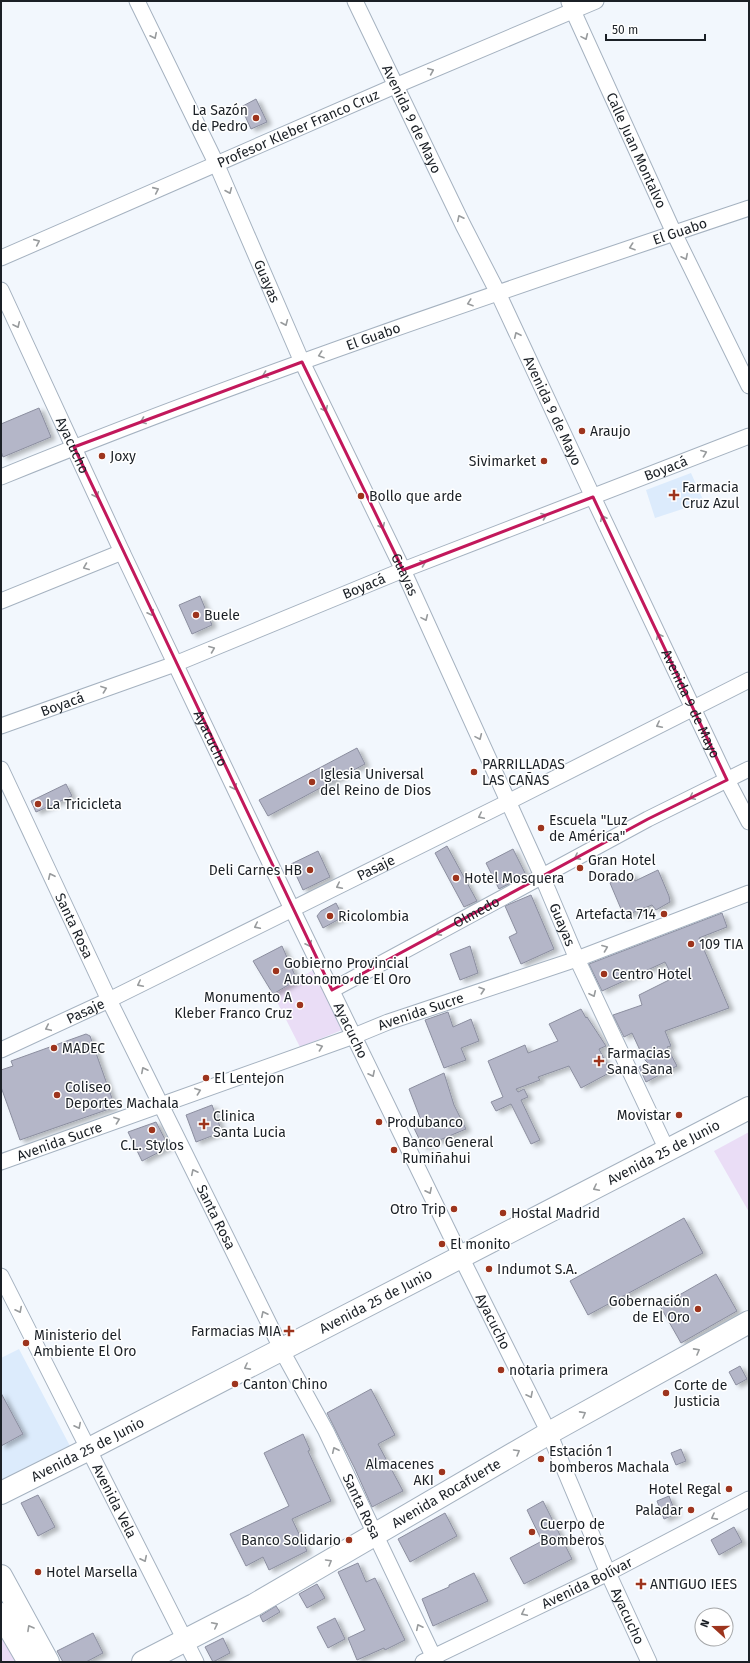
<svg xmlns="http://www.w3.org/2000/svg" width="750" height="1663" viewBox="0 0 750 1663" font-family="'Fira Sans',sans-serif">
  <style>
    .built { fill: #dcebfc }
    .green { fill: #eaddf6 }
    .building { fill: #b4b6c8; stroke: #8b8e9f; filter: url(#shadow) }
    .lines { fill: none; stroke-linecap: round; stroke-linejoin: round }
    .street-casing { stroke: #a5b2c0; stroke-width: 17 }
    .primary-casing { stroke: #a5b2c0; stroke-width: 24 }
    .street { stroke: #fff; stroke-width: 15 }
    .primary { stroke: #fff; stroke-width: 22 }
    .oneway { stroke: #989b9d }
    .marked { fill: none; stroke: #c2185b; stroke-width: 3; stroke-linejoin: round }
    .poi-dot { fill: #9d341d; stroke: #fff; stroke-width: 1.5 }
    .labels { text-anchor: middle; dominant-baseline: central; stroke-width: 3; stroke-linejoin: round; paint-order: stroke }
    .poi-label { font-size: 14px; fill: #1b2026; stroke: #fff; text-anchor: start }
    .street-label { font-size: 14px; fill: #1b2026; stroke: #fff }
  </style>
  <defs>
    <filter id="shadow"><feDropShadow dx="4.5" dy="2.5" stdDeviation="2" flood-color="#0004"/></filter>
  </defs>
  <rect width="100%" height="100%" fill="#f2f7fd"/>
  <path class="built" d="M691 473 704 502 655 518 646 490Z
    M19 1349 70 1446 1 1482V1358Z"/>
  <path class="green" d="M315 969 342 1030 300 1047 273 994Z
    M749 1132V1212L714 1151Z
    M1 1631 19 1662H1Z"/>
  <path class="building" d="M256 99 267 122 251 129 241 107Z
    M39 408 51 437 3 457 1 451V424Z
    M200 596 212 625 192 634 179 605Z
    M357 748 365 764 268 816 259 800Z
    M66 784 72 796 36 812 31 801Z
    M447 846 477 901 464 907 435 853Z
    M513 849 526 875 499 889 486 863Z
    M318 851 330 877 303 890 291 864Z
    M658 870 669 896 670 902 656 910 652 905 624 916 610 883 632 873 635 881Z
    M531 895 554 949 521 964 509 937 517 933 505 906Z
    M336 903 343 917 323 928 317 916 321 911Z
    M722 913 727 927 699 938 729 1008 665 1031 671 1046 667 1047 677 1066 646 1082 639 1067 648 1063 644 1059 632 1033 624 1037 613 1015 642 1005 639 995 673 978 665 962 602 991 589 964Z
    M282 946 297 980 273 994 253 961Z
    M470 946 478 973 460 980 450 954Z
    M581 1009 586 1018 587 1017 606 1046 599 1049 611 1072 581 1088 569 1066 538 1077 540 1080 516 1089 518 1092 524 1089 528 1097 521 1100 540 1140 531 1144 511 1104 496 1111 491 1102 503 1097 488 1061 525 1045 528 1053 558 1041 549 1024Z
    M448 1012 453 1027 471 1019 479 1041 461 1048 466 1060 444 1068 425 1020Z
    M86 1034 90 1036 114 1104 112 1108 20 1140 1 1087V1070L13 1066 11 1061Z
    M444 1073 454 1105 466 1129 423 1147 412 1124 421 1120 409 1089Z
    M212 1105 222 1132 196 1142 186 1115Z
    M156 1122 169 1147 142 1161 128 1132Z
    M684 1218 703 1253 588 1315 570 1281Z
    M716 1274 737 1311 681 1343 660 1306Z
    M740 1366 747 1379 736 1385 729 1372Z
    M371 1389 395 1435 378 1444 403 1491 372 1507 355 1469 327 1413Z
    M1 1393 23 1434 1 1446Z
    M303 1434 310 1450 308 1451 331 1501 292 1519 307 1551 269 1570 263 1557 246 1566 230 1534 289 1506 264 1453Z
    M681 1449 686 1461 676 1465 671 1453Z
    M38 1495 55 1527 38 1536 21 1503Z
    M669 1496 676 1514 664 1519 657 1501Z
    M543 1501 572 1559 524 1584 510 1558 542 1541 527 1510Z
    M445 1513 457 1536 410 1562 398 1539Z
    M734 1527 742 1542 719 1555 711 1540Z
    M358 1563 366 1582 375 1578 405 1640 385 1650 384 1648 357 1660 348 1638 365 1630 338 1572Z
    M474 1573 488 1601 433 1626 422 1599 449 1587V1585Z
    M317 1584 325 1598 307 1608 299 1594Z
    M276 1606 280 1612 263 1622 260 1616Z
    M335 1618 345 1639 328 1648 317 1627Z
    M93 1633 103 1653 86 1662H63L57 1651Z
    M223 1638 230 1653 213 1662 205 1647Z"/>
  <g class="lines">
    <g class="street-casing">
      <g id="street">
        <path id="s1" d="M137 1 216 163 302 362 403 570 542 876 577 959 667 1150"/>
        <path id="s2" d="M355 1 463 225 498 293 593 497 727 780 749 822"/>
        <path id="s3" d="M569 2 674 233 749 386"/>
        <path id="s4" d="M1 258 395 86 596 1"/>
        <path id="s5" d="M1 290 122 552 292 909 461 1257 549 1433 608 1573 649 1662"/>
        <path id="s6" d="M1 477C246 377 498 292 749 208"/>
        <path d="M1 601 122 552"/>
        <path id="s7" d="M1 726 175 664 403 570 749 436"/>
        <path id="s8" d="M1 769 109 1000 287 1360 326 1431 436 1662"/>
        <path id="s9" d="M332 990 648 819 749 769"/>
        <path id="s10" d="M1 1050 109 1000 508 802 749 680"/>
        <path id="s11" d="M1 1162 354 1036 388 1022 577 959 749 893"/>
        <path id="s12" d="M1 1276 196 1662"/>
        <path id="s13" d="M423 1662 608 1573 749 1499"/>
      </g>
    </g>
    <g class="primary-casing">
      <g id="primary">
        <path id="s14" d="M1 1493 89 1449 749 1108"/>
        <path d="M1 1576 48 1662"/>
        <path d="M1 1614 29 1662"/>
        <path id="s15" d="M143 1662 254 1605 549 1433 749 1322"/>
      </g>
    </g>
    <use href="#street" class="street"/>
    <use href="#primary" class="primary"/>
  </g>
  <defs><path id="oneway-chevron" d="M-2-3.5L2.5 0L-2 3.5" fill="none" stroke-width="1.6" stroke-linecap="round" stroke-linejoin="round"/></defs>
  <g class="oneway">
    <use href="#oneway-chevron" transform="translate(154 36) rotate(64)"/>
    <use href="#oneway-chevron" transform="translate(585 37) rotate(66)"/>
    <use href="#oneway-chevron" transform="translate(431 71) rotate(-23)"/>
    <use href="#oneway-chevron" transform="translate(156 190) rotate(-24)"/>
    <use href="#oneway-chevron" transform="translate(229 191) rotate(67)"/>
    <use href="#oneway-chevron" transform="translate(460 218) rotate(-116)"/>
    <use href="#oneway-chevron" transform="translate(37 242) rotate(-24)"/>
    <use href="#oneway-chevron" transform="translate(632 247) rotate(161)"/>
    <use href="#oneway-chevron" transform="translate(685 257) rotate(64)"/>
    <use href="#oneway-chevron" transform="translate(470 303) rotate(161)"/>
    <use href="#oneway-chevron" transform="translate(285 323) rotate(67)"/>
    <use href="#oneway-chevron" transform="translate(17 325) rotate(65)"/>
    <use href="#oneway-chevron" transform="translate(517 335) rotate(-115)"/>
    <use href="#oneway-chevron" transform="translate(321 355) rotate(161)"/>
    <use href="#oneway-chevron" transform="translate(265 375) rotate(159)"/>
    <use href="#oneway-chevron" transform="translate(325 409) rotate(64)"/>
    <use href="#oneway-chevron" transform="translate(143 421) rotate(159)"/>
    <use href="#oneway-chevron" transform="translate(704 453) rotate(-21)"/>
    <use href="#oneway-chevron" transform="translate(96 495) rotate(65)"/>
    <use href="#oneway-chevron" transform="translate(544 516) rotate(-21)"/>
    <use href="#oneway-chevron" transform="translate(603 518) rotate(-116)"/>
    <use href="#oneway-chevron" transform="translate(382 526) rotate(64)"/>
    <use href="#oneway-chevron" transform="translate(423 563) rotate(-21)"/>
    <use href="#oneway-chevron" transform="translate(86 567) rotate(158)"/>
    <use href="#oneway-chevron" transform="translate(151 613) rotate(64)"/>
    <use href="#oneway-chevron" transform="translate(425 618) rotate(66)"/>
    <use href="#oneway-chevron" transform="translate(659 636) rotate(-116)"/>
    <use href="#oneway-chevron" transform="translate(212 649) rotate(-22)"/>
    <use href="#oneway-chevron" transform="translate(104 689) rotate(-20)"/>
    <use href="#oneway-chevron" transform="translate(659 725) rotate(153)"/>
    <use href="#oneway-chevron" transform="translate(479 737) rotate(66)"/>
    <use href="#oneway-chevron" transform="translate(234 787) rotate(65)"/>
    <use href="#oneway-chevron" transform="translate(692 797) rotate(154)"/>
    <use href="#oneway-chevron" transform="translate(481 816) rotate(154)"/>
    <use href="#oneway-chevron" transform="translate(577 857) rotate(152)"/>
    <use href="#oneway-chevron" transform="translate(51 876) rotate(-115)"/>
    <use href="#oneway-chevron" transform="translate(339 886) rotate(154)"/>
    <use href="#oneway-chevron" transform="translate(257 926) rotate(154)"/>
    <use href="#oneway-chevron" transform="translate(438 933) rotate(151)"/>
    <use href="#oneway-chevron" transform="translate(309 944) rotate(63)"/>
    <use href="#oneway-chevron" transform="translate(605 948) rotate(-21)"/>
    <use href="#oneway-chevron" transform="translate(140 984) rotate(153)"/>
    <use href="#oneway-chevron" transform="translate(482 990) rotate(-18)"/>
    <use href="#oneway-chevron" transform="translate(593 994) rotate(65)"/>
    <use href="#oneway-chevron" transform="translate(48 1028) rotate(155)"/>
    <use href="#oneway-chevron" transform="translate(320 1047) rotate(-20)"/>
    <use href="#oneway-chevron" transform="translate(144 1070) rotate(-117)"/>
    <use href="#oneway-chevron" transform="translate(372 1074) rotate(64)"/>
    <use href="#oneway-chevron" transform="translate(198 1091) rotate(-20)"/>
    <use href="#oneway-chevron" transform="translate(117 1120) rotate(-20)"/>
    <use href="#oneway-chevron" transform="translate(194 1172) rotate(-116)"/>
    <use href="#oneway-chevron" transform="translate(596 1188) rotate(153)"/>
    <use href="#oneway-chevron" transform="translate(429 1191) rotate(64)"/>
    <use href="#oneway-chevron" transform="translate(19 1310) rotate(63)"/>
    <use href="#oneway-chevron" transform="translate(264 1314) rotate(-116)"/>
    <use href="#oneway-chevron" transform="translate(697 1351) rotate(-29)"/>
    <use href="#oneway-chevron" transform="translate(247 1367) rotate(152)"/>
    <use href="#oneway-chevron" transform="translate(530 1395) rotate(63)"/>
    <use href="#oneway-chevron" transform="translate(583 1414) rotate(-29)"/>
    <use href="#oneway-chevron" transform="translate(78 1426) rotate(63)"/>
    <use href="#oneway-chevron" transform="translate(335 1450) rotate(-115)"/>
    <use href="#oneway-chevron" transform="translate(517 1452) rotate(-30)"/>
    <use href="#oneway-chevron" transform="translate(714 1517) rotate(152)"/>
    <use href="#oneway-chevron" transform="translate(144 1559) rotate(64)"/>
    <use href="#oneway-chevron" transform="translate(329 1562) rotate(-30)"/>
    <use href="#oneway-chevron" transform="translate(524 1613) rotate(154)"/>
    <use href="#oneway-chevron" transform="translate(215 1625) rotate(-27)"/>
    <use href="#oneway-chevron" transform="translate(419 1627) rotate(-116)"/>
    <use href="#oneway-chevron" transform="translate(30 1628) rotate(-119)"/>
  </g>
  <path class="marked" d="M302 362 403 570 593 497 727 780 648 819 332 990 74 447Z"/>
  <g class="poi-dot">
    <circle cx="256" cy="118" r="4"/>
    <circle cx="582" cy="431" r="4"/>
    <circle cx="102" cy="456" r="4"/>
    <circle cx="544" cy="461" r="4"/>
    <path d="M672 489h4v4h4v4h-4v4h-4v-4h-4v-4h4z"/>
    <circle cx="361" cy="496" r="4"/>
    <circle cx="196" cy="615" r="4"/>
    <circle cx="474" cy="772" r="4"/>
    <circle cx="312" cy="782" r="4"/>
    <circle cx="38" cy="804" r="4"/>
    <circle cx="541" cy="828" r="4"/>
    <circle cx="580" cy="868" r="4"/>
    <circle cx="310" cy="870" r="4"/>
    <circle cx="456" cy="878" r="4"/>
    <circle cx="664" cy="914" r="4"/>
    <circle cx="330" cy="916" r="4"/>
    <circle cx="691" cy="944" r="4"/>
    <circle cx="276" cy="971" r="4"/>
    <circle cx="604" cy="974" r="4"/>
    <circle cx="300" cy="1005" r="4"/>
    <circle cx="54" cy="1048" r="4"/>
    <path d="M597 1055h4v4h4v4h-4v4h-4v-4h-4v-4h4z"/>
    <circle cx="206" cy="1078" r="4"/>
    <circle cx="57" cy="1095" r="4"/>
    <circle cx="679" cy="1115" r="4"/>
    <circle cx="379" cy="1122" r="4"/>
    <path d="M202 1118h4v4h4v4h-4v4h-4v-4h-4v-4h4z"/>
    <circle cx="152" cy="1130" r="4"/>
    <circle cx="394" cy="1150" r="4"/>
    <circle cx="454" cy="1209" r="4"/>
    <circle cx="503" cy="1213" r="4"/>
    <circle cx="442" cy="1244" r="4"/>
    <circle cx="489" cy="1269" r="4"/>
    <circle cx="698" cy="1309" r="4"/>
    <path d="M287 1325h4v4h4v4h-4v4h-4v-4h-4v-4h4z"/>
    <circle cx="26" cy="1343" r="4"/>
    <circle cx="501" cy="1370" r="4"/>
    <circle cx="235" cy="1384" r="4"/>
    <circle cx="666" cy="1393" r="4"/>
    <circle cx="541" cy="1459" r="4"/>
    <circle cx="442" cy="1472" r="4"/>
    <circle cx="729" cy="1489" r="4"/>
    <circle cx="691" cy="1510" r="4"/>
    <circle cx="532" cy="1532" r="4"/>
    <circle cx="349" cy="1540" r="4"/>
    <circle cx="38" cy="1572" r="4"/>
    <path d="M639 1578h4v4h4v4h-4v4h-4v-4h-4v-4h4z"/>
  </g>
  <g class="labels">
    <g class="poi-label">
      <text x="248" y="110" text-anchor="end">La Sazón<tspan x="248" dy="16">de Pedro</tspan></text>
      <text x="590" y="431">Araujo</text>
      <text x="110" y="456">Joxy</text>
      <text x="536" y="461" text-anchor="end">Sivimarket</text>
      <text x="682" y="487">Farmacia<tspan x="682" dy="16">Cruz Azul</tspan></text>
      <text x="369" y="496">Bollo que arde</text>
      <text x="204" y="615">Buele</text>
      <text x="482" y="764">PARRILLADAS<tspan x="482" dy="16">LAS CAÑAS</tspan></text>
      <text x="320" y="774">Iglesia Universal<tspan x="320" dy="16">del Reino de Dios</tspan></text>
      <text x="46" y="804">La Tricicleta</text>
      <text x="549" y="820">Escuela "Luz<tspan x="549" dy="16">de América"</tspan></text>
      <text x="588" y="860">Gran Hotel<tspan x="588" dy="16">Dorado</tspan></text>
      <text x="302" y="870" text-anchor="end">Deli Carnes HB</text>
      <text x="464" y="878">Hotel Mosquera</text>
      <text x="656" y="914" text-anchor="end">Artefacta 714</text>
      <text x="338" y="916">Ricolombia</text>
      <text x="699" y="944">109 TIA</text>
      <text x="284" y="963">Gobierno Provincial<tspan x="284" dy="16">Autonomo de El Oro</tspan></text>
      <text x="612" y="974">Centro Hotel</text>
      <text x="292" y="997" text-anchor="end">Monumento A<tspan x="292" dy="16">Kleber Franco Cruz</tspan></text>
      <text x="62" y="1048">MADEC</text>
      <text x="607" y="1053">Farmacias<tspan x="607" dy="16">Sana Sana</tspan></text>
      <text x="214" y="1078">El Lentejon</text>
      <text x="65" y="1087">Coliseo<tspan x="65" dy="16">Deportes Machala</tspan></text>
      <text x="671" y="1115" text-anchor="end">Movistar</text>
      <text x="213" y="1116">Clinica<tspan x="213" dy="16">Santa Lucia</tspan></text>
      <text x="387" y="1122">Produbanco</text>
      <text x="402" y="1142">Banco General<tspan x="402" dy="16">Rumiñahui</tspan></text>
      <text x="152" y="1145" text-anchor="middle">C.L. Stylos</text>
      <text x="446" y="1209" text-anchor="end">Otro Trip</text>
      <text x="511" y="1213">Hostal Madrid</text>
      <text x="450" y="1244">El monito</text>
      <text x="497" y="1269">Indumot S.A.</text>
      <text x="690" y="1301" text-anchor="end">Gobernación<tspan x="690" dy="16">de El Oro</tspan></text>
      <text x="281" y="1331" text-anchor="end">Farmacias MIA</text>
      <text x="34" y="1335">Ministerio del<tspan x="34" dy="16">Ambiente El Oro</tspan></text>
      <text x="509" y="1370">notaria primera</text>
      <text x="243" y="1384">Canton Chino</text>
      <text x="674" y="1385">Corte de<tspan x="674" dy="16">Justicia</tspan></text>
      <text x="549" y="1451">Estación 1<tspan x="549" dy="16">bomberos Machala</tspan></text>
      <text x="434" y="1464" text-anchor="end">Almacenes<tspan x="434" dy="16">AKI</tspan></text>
      <text x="721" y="1489" text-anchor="end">Hotel Regal</text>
      <text x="683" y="1510" text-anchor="end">Paladar</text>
      <text x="540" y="1524">Cuerpo de<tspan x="540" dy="16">Bomberos</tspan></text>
      <text x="341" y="1540" text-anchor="end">Banco Solidario</text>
      <text x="46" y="1572">Hotel Marsella</text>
      <text x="650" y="1584">ANTIGUO IEES</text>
    </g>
    <g class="street-label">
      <text stroke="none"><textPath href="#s2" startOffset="131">Avenida 9 de Mayo</textPath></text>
      <text stroke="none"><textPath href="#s4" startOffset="324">Profesor Kleber Franco Cruz</textPath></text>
      <text stroke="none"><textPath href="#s3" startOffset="163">Calle Juan Montalvo</textPath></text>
      <text stroke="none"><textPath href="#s6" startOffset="722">El Guabo</textPath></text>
      <text stroke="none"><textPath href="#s1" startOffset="309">Guayas</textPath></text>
      <text stroke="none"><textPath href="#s6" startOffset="398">El Guabo</textPath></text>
      <text stroke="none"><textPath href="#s2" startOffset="455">Avenida 9 de Mayo</textPath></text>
      <text stroke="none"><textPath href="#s5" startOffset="171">Ayacucho</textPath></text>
      <text stroke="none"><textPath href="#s7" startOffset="713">Boyacá</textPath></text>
      <text stroke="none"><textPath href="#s1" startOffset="633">Guayas</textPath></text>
      <text stroke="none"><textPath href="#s7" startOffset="389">Boyacá</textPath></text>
      <text stroke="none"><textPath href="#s7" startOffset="65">Boyacá</textPath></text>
      <text stroke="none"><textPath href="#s2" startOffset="779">Avenida 9 de Mayo</textPath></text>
      <text stroke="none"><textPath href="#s5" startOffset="495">Ayacucho</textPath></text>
      <text stroke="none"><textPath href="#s10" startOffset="417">Pasaje</textPath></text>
      <text stroke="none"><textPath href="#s9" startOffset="164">Olmedo</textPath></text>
      <text stroke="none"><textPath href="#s8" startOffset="173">Santa Rosa</textPath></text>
      <text stroke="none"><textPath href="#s1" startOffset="1017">Guayas</textPath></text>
      <text stroke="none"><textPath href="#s10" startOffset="93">Pasaje</textPath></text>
      <text stroke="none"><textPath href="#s11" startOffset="446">Avenida Sucre</textPath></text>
      <text stroke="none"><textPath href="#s5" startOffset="819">Ayacucho</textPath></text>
      <text stroke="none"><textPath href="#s11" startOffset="62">Avenida Sucre</textPath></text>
      <text stroke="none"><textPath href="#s14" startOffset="745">Avenida 25 de Junio</textPath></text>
      <text stroke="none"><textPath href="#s8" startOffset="497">Santa Rosa</textPath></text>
      <text stroke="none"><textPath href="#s14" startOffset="421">Avenida 25 de Junio</textPath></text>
      <text stroke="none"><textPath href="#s5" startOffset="1143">Ayacucho</textPath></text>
      <text stroke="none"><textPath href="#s14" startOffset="97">Avenida 25 de Junio</textPath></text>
      <text stroke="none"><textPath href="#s15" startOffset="347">Avenida Rocafuerte</textPath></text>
      <text stroke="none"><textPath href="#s12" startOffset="252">Avenida Vela</textPath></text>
      <text stroke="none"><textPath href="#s8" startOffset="821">Santa Rosa</textPath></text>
      <text stroke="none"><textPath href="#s13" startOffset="182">Avenida Bolívar</textPath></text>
      <text stroke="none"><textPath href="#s5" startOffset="1467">Ayacucho</textPath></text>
    </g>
  </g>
  <rect width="750" height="1663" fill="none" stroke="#1b2026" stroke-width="4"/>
  <g transform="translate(714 1627) rotate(291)"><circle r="19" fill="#ffffff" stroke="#a4a6a8"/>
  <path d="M0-3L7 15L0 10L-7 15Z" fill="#9d341d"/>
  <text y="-6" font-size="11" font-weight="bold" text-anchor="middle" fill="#1b2026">N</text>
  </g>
  <path d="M606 34v6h99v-6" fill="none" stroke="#1b2026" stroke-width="2"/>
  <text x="612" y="34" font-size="12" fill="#1b2026" stroke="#ffffff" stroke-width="3" paint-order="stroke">50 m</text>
</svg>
